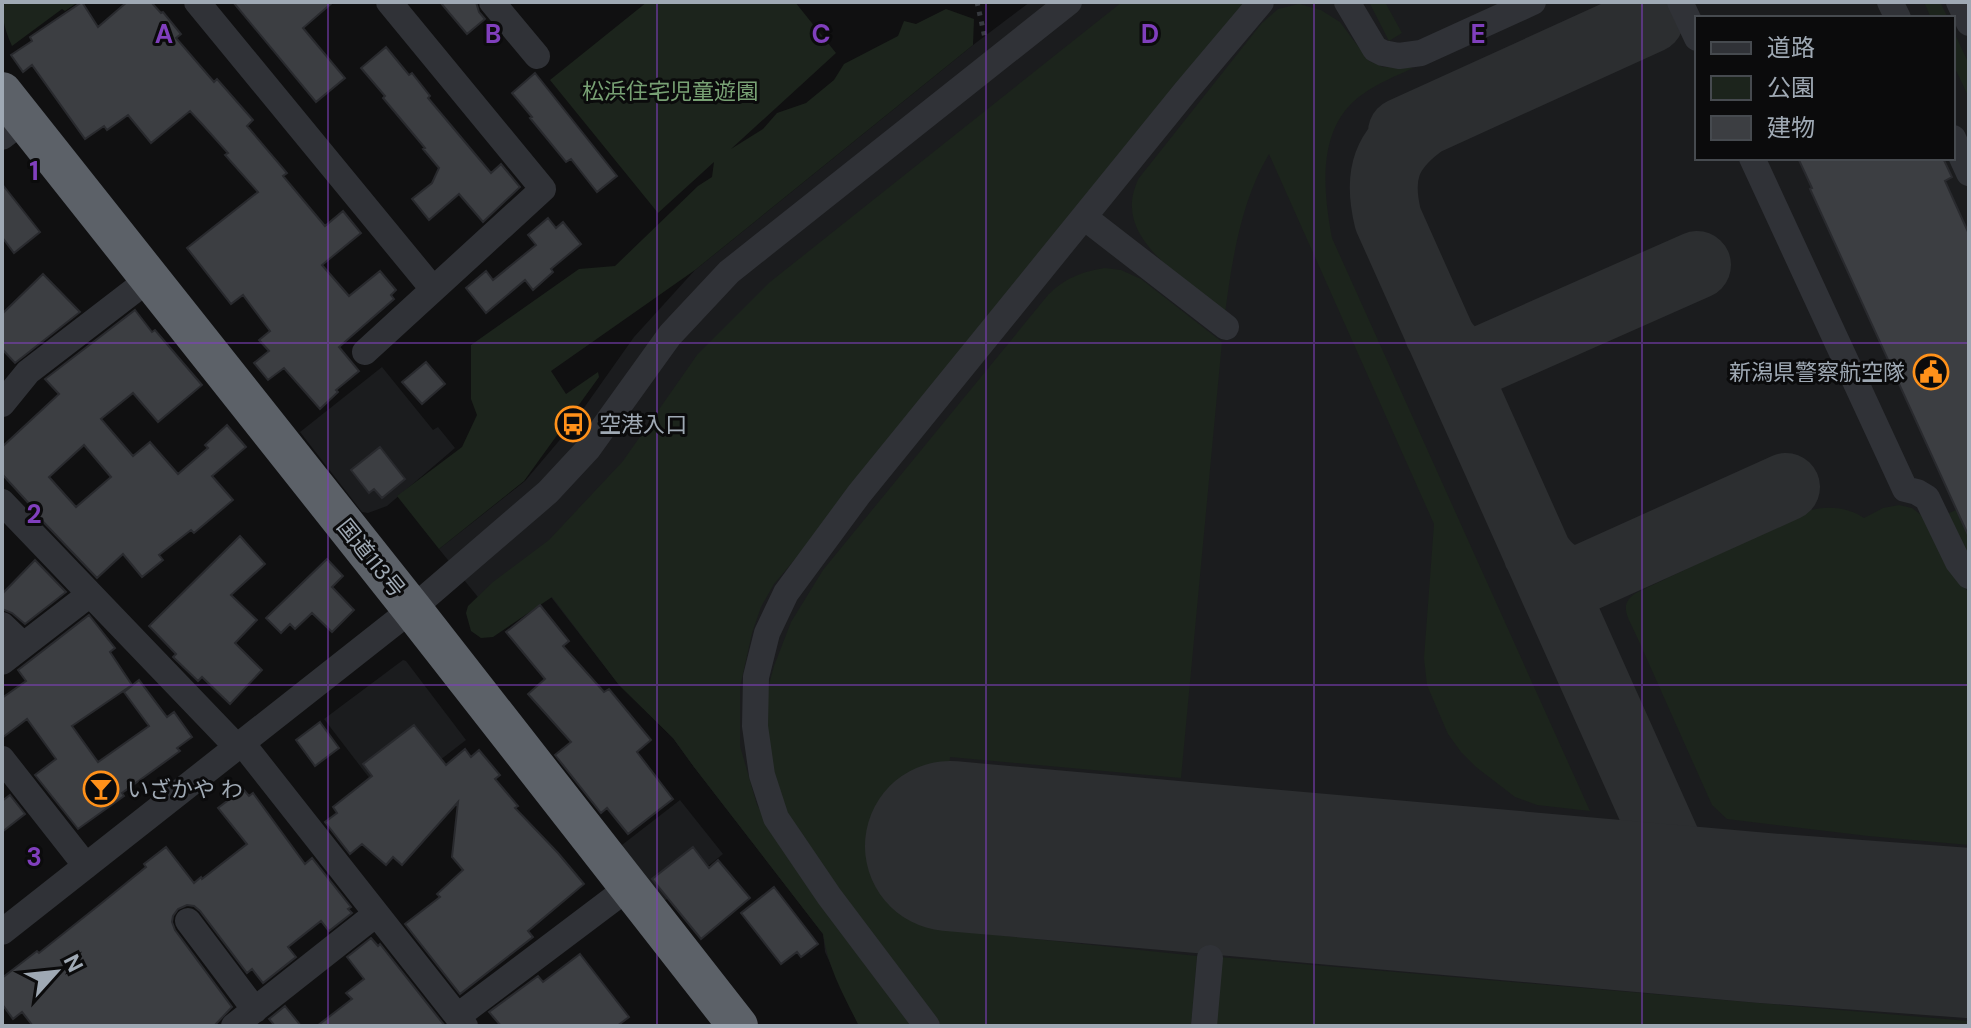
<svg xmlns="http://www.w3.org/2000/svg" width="1971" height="1028" viewBox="0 0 1971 1028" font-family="'DM Sans','Noto Sans JP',sans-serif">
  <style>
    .built { fill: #1b1c1e; fill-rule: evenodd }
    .green { fill: #1c241c }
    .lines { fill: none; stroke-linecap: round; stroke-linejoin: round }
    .taxiway { stroke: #2c2e30; stroke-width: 68 }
    .runway { stroke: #2c2e30; stroke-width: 170 }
    .building { fill: #3c3e42; stroke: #292a2e; stroke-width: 2; fill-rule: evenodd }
    .path { stroke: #36393e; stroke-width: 5; stroke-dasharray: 4 6; stroke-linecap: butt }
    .minor { stroke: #303237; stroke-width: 26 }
    .highway { stroke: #5c6168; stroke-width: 40 }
    .grid { fill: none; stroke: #803fbd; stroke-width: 2; stroke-opacity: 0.55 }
    .labels { text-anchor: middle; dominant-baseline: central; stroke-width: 6; stroke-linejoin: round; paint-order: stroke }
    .park-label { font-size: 22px; fill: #78a174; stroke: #0b0b0c }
    .poi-label { font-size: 22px; fill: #9fa9b4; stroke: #0b0b0c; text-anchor: start }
    .street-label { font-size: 22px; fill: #9fa9b4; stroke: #0b0b0c }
    .grid-label { font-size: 26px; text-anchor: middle; font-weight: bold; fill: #803fbd; stroke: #0b0b0c; stroke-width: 6; stroke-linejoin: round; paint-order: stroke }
  </style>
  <rect width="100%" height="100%" fill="#101011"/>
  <path class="built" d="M1030 2H1969V1026H859L825 952 823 934 694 767 673 738 619 685 551 597 503 628 439 549 525 481 569 429 634 337 695 270 973 45ZM1697 18H1953V158H1697Z
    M382 367 433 430 438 427 455 448 387 506 368 513 362 512 300 432Z
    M403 660 406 661 466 740 387 801 324 719Z
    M680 800 723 854 662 903 618 848Z"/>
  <path class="green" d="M5 2H78L65 11 62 9 12 46C6 32 0 17 5 2Z
    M647 2H795L836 53 731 149 763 129 777 113 806 103 834 80 844 64 898 36 904 21 916 24 946 9 974 19 973 45 695 270 551 371 566 394 598 372 599 377 524 481 439 549 397 496 462 447 477 415 471 399V345L579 269 615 266 698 186 712 177 714 162 658 213 550 80Z
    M1122 2H1249L878 461 774 584 761 607 752 633 740 687V746L757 805 817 899 914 1026H859C844 996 828 968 823 934L694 767 673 738 619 685 552 597 493 637 481 638 471 631 466 613 468 606 493 582 549 540 623 461 697 355 770 282Z
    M1369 2H1385L1402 33 1389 41Z
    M1924 2H1940L1948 18H1931Z
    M1299 4 1321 10 1340 22 1369 61 1383 67 1413 68C1396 76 1378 83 1363 94 1316 126 1323 190 1332 238L1590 811 1537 805 1515 797 1476 767 1461 752 1448 734 1427 685 1424 658 1434 524 1269 154C1241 201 1232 260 1225 314 1210 302 1196 290 1181 278 1150 252 1117 221 1139 178L1262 23 1278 9Z
    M1953 30 1969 64V98L1953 64Z
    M1105 268 1121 270 1141 279 1222 342 1181 778 950 757 939 929 1197 956 1191 1026H939L790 822 774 781 767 728 768 688 774 666 791 622 823 570 1048 295C1065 278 1081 272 1105 268Z
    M1969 504V559L1945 515Z
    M1899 505 1912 508 1925 518 1961 585 1969 592V845L1868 836 1727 819 1712 805 1637 637C1629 618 1616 604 1638 592L1811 510C1829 506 1848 507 1864 518L1883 508Z
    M1219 957 1969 1021V1026H1213Z"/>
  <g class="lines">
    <path class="taxiway" d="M1424 122C1386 149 1377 174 1388 219L1681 874C1705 910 1748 911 1786 919
      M1402 132 1650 19
      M1438 332C1447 350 1459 362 1480 361L1697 265
      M1537 553C1549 570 1560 581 1582 579L1786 487"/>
    <path class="runway" d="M950 846 1764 918 1969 933"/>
  </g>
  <path class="building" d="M82 2 98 27 127 2H151L161 13 163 12 181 34 176 38 214 82 217 79 253 120 247 126 287 173 283 176 325 226 343 211 361 233 322 265 349 296 380 271 396 290 391 295 394 299 339 347 359 371 336 390 338 392 320 409 284 368 268 380 254 363 269 351 259 340 270 331 243 295 231 304 187 248 258 192 225 155 228 153 202 124 190 111 151 143 128 115 107 130 104 126 85 139 32 65 23 72 11 55 32 41 30 37Z
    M233 2H333L303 28 345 78 316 102Z
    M440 2H476L479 12 485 19 467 34Z
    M386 47 409 75 412 73 430 96 428 98 491 173 501 164 520 187 483 222 459 194 429 220 412 199 432 183 439 168 423 149 425 148 383 98 385 96 361 68Z
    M535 73 617 176 597 192 571 159 566 162 530 118 532 117 512 93Z
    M1798 158H1943L1952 177 1945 181 1969 234V537L1810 189 1812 188Z
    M2 184 40 232 14 253 2 237Z
    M548 218 556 228 563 222 581 244 551 269 553 272 533 290 525 280 486 313 466 288 486 271 493 280 536 245 528 235Z
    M43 274 80 312 15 363 2 349V314Z
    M135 310 152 332 155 330 202 385 158 422 133 393 101 419 133 456 150 442 178 474 208 448 205 445 227 425 246 447 212 476 233 500 194 533 191 530 159 555 163 560 142 577 123 554 97 578 31 509 33 508 2 474V447L59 394 45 379ZM84 445 111 477 76 507 49 477Z
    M426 362 445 384 422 404 402 382Z
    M380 447 405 479 382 498 374 489 369 493 351 470Z
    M240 536 265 564 231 595 257 620 235 643 262 670 230 704 202 677 198 681 173 657 176 654 149 626Z
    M327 559 343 576 332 587 354 610 332 632 312 613 295 629 290 624 281 633 266 618Z
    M35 560 66 592 25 624 12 613 2 609V594Z
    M540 605 569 641 563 646 604 692 609 689 651 740 637 752 673 799 628 834 607 808 601 813 555 755 571 742 528 694 545 679 506 632Z
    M89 615 115 648 110 652 132 685 72 726 98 762 149 726 124 692 139 680 167 717 174 712 192 737 177 748 180 751 122 793 124 796 78 829 35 775 56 759 27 719 2 738V698L26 681 18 670Z
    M320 722 339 748 315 766 296 740Z
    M414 725 446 765 465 749 471 757 479 750 500 775 495 779 518 806 515 808 558 853 584 884 528 931 533 937 460 994 405 924 440 897 437 894 463 870 452 857 458 802 402 865 393 857 386 865 362 844 350 854 325 822 337 813 333 807 372 776 363 764Z
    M243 789 249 796 253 793 305 864 312 858 351 907 348 909 352 913 329 931 321 921 288 947 296 957 263 983 252 969 247 973 200 911 194 906 187 905 178 909 173 916 172 922 175 930 232 1007 214 1026H33L22 1012 13 1019 2 1004V978L37 951 39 953 98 906 146 867 144 864 166 847 194 883 201 877 202 879 247 844 218 808Z
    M10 795 25 814 2 832V801Z
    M693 847 709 868 718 860 750 898 701 939 652 879Z
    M774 887 818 944 801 957 797 952 781 964 741 913Z
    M371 938 378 946 380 944 445 1026H317L352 999 346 993 364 979 347 957Z
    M580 954 629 1017 617 1026H501L489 1012 538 976 543 982Z
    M285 1006 301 1026H275L269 1019Z"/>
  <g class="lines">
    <path class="path" d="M977 2 985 38"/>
    <path class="minor" d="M197 2 433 289
      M492 2 537 56
      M1347 2 1375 49 1383 53 1399 56 1421 53 1533 2
      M1680 2 1697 38
      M1890 2 1898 18
      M1959 2 1969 23
      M2 137 24 120
      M1953 138 1969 173
      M1752 158 1905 489 1917 492 1927 498 1958 562 1969 576
      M1084 217 1226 327
      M365 352 543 189 389 2
      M2 404 28 372 149 279
      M2 502 237 747
      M2 625 23 645
      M2 662 90 594
      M242 743 465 1026
      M2 759 86 866
      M188 921 255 1010
      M2 932 412 609 548 492 588 449 670 335 729 272 1069 2
      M458 1016 629 887
      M234 1026 376 914
      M927 1026 829 896 776 818 762 775 755 726 756 677 767 633 786 593 859 494 1186 91 1261 2
      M1204 1026 1210 958"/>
    <path class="highway" d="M2 92 412 609 738 1026"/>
  </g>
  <path class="grid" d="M328 2V1026M657 2V1026M986 2V1026M1314 2V1026M1642 2V1026M2 343H1969M2 685H1969"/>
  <defs>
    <g id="civic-ring" transform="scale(1.8)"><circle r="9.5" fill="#0b0b0c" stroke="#ff911a" stroke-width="1.5"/><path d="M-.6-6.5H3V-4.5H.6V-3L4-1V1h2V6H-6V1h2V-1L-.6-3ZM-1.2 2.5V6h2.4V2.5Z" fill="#ff911a"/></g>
    <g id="bus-ring" transform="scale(1.8)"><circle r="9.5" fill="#0b0b0c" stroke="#ff911a" stroke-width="1.5"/><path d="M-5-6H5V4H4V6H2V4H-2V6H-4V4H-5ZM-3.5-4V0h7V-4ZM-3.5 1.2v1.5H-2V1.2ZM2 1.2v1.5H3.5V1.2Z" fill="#ff911a"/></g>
    <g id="bar-ring" transform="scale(1.8)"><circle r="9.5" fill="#0b0b0c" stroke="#ff911a" stroke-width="1.5"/><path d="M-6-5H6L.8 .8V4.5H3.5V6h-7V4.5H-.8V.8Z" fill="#ff911a"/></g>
  </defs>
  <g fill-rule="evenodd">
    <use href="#civic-ring" x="1931" y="372"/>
    <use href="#bus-ring" x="573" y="424"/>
    <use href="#bar-ring" x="101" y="789"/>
  </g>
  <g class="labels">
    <g class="park-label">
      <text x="670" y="91">松浜住宅児童遊園</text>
    </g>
    <g class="poi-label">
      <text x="1905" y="372" text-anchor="end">新潟県警察航空隊</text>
      <text x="599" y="424">空港入口</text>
      <text x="127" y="789">いざかや わ</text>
    </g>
    <g class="street-label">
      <text transform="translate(371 558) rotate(51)">国道113号</text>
    </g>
  </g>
  <g class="grid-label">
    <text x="164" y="43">A</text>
    <text x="493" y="43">B</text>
    <text x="821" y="43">C</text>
    <text x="1150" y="43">D</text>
    <text x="1478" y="43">E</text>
    <text x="34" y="180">1</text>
    <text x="34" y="523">2</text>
    <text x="34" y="866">3</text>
  </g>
  <rect width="1971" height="1028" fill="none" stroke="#9fa9b4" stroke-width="8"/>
  <rect x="1695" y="16" width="260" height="144" fill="#0b0b0c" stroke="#464a4f" stroke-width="2"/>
  <rect x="1711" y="42" width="40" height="12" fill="#303237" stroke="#464a4f" stroke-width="2"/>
  <text x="1767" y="56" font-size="24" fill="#9fa9b4">道路</text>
  <rect x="1711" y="76" width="40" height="24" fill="#1c241c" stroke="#464a4f" stroke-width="2"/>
  <text x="1767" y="96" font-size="24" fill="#9fa9b4">公園</text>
  <rect x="1711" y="116" width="40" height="24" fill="#3c3e42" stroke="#464a4f" stroke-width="2"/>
  <text x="1767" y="136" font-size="24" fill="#9fa9b4">建物</text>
  <g transform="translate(56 972) rotate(63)" stroke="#0b0b0c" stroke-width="6" paint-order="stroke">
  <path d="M0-6L14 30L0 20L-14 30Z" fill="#9fa9b4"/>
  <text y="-12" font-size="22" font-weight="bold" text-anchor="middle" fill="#9fa9b4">N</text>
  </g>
</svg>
